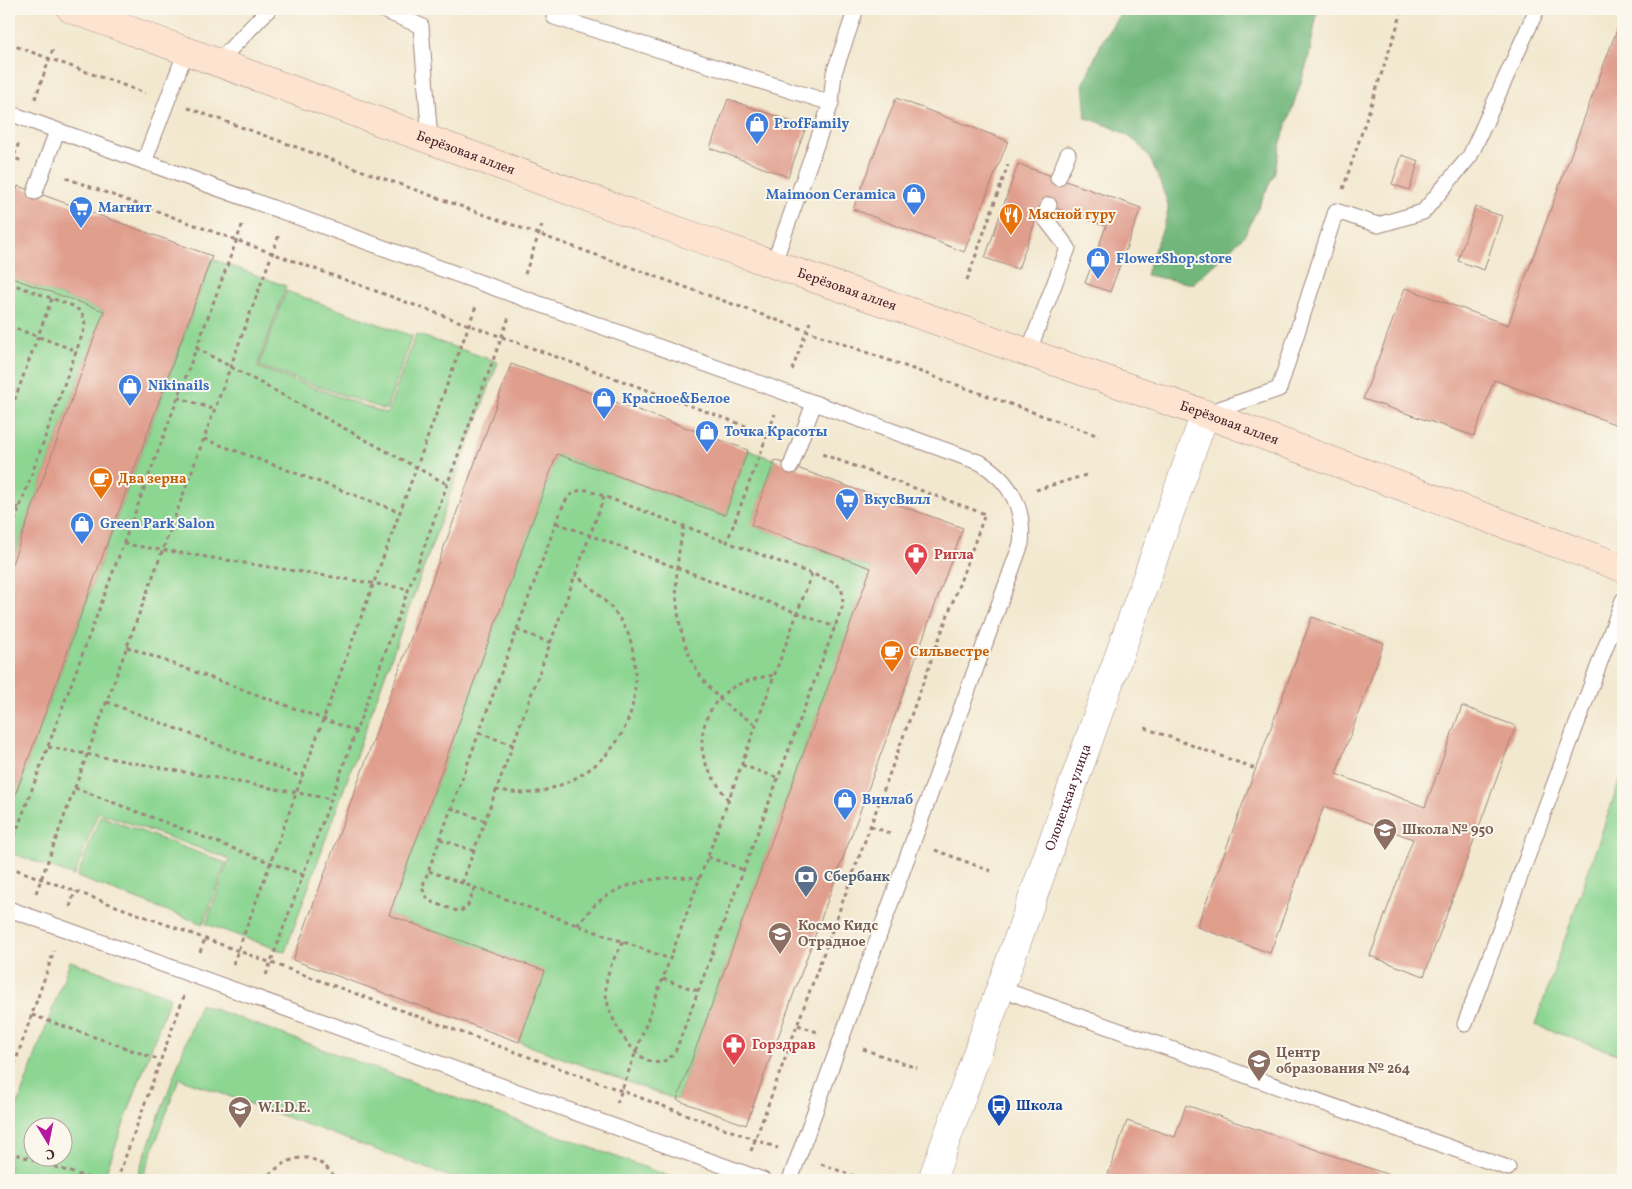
<svg xmlns="http://www.w3.org/2000/svg" width="1632" height="1189" viewBox="0 0 1632 1189" font-family="Vollkorn,serif">
  <style>
    .green { fill: #8cd692; stroke: #6b7a5e; fill-rule: evenodd }
    .forest { fill: #71b77c; stroke: #5e6b54 }
    .building { fill: #e09e8d }
    .lines { fill: none; stroke-linecap: round; stroke-linejoin: round }
    .service-casing { stroke: #9e847d; stroke-width: 17 }
    .tertiary-casing { stroke: #9e847d; stroke-width: 29 }
    .secondary-casing { stroke: #9e847d; stroke-width: 29 }
    .path { stroke: #9e847d; stroke-width: 3; stroke-dasharray: 4 4; stroke-linecap: butt }
    .service { stroke: #fff; stroke-width: 15 }
    .tertiary { stroke: #fff; stroke-width: 28 }
    .secondary { stroke: #fde4d1; stroke-width: 28 }
    .labels { text-anchor: middle; dominant-baseline: central; stroke-width: 4; stroke-linejoin: round; paint-order: stroke }
    .shop-label { font-size: 14px; font-weight: bold; fill: #366cbe; stroke: #fbf7ec; text-anchor: start }
    .street-label { font-size: 14px; fill: #4a1f2b; stroke: #fbf7ec }
    .food-label { font-size: 14px; font-weight: bold; fill: #c56008; stroke: #fbf7ec; text-anchor: start }
    .health-label { font-size: 14px; font-weight: bold; fill: #be3a42; stroke: #fbf7ec; text-anchor: start }
    .education-label { font-size: 14px; font-weight: bold; fill: #785e54; stroke: #fbf7ec; text-anchor: start }
    .service-label { font-size: 14px; font-weight: bold; fill: #4e5e75; stroke: #fbf7ec; text-anchor: start }
    .transit-label { font-size: 14px; font-weight: bold; fill: #164399; stroke: #fbf7ec; text-anchor: start }
  </style>
  <rect width="100%" height="100%" fill="#fbf7ec"/>
  <filter id="ink" filterUnits="userSpaceOnUse"><feTurbulence type="fractalNoise" baseFrequency=".02" numOctaves="2"/><feDisplacementMap in="SourceGraphic" scale="10" xChannelSelector="R" yChannelSelector="G"/><feConvolveMatrix kernelMatrix="1 2 1 2 8 2 1 2 1" color-interpolation-filters="sRGB"/></filter>
  <filter id="wash" filterUnits="userSpaceOnUse"><feTurbulence type="fractalNoise" baseFrequency=".0096" numOctaves="4" result="noise"/><feDisplacementMap in="SourceGraphic" scale="20" xChannelSelector="R" yChannelSelector="G"/><feGaussianBlur stdDeviation="1.12" result="paint"/><feColorMatrix in="noise" values="0 0 0 0 0 0 0 0 0 0 0 0 0 0 0 0 0 1.4 0 .05"/><feComposite in="paint" operator="in"/></filter>
  <g filter="url(#wash)">
    <rect width="100%" height="100%" fill="#f2e8cf"/>
    <path class="green" d="M9 182 18 186 9 212Z
      M212 259 286 286 257 367 387 414 416 334 498 362 285 952 206 924 229 859 98 812 74 876 9 852V820L30 754Z
      M9 277 104 311 9 572Z
      M286 291 412 336 386 410 259 366Z
      M748 450 775 460 751 525 871 568 677 1100 519 1042 544 971 389 915 557 454 725 515Z
      M1621 777H1623V1056L1535 1025Z
      M100 816 226 863 203 924 77 877Z
      M70 961 170 997 103 1180H9V1128ZM32 1126H62V1156H32Z
      M200 1004 679 1180H459L179 1078 142 1180H136Z"/>
    <path class="forest" d="M1123 9H1318L1308 61 1281 142 1274 175 1244 236 1193 284 1146 275C1151 253 1164 232 1168 210 1169 204 1164 194 1162 188 1148 143 1130 132 1086 118L1083 83 1104 38Z"/>
    <g id="blocks">
      <path class="building" d="M1623 13V427L1494 380 1474 436 1363 399 1405 288 1508 325Z
        M896 98 1008 141 964 252 853 209Z
        M728 99 806 127 788 177 710 148Z
        M1402 155 1419 161 1409 190 1392 184Z
        M1018 164 1141 208 1110 292 1085 283 1106 226 1042 203 1018 269 985 258Z
        M18 186 212 256 9 812V572L104 311 9 277V212Z
        M1475 207 1502 216 1484 270 1458 261Z
        M511 364 748 450 725 515 557 454 389 915 545 971 519 1042 293 960Z
        M775 460 963 528 746 1125 677 1100 871 568 751 525Z
        M1312 617 1384 643 1336 774 1425 807 1462 706 1516 726 1424 976 1370 956 1413 839 1324 806 1270 953 1197 927Z
        M1186 1105 1404 1180H1106L1127 1121 1175 1137Z"/>
    </g>
  </g>
  <g filter="url(#ink)">
    <use href="#blocks" fill-opacity="0" stroke="#9e847d" stroke-width="1"/>
    <g class="lines">
      <g class="service-casing">
        <path id="service" d="M381 9 421 26 430 140
          M557 9 554 17 831 103
          M217 63 269 9
          M9 113 981 463C1011 482 1025 508 1021 544L790 1180
          M144 162 186 51
          M1058 178 1068 154
          M35 192 57 131
          M773 265 831 103 834 73 856 9
          M1028 353 1068 248 1044 217 1049 205
          M1207 413 1279 389 1336 211 1378 225 1423 212 1470 156 1537 9
          M791 466 814 403
          M9 909 763 1180
          M1001 989 1508 1168
          M1465 1024 1623 600"/>
      </g>
      <g class="tertiary-casing">
        <g id="tertiary">
          <path id="s1" d="M932 1180 1205 414"/>
        </g>
      </g>
      <g class="secondary-casing">
        <g id="secondary">
          <path id="s2" d="M71 9 704 240 1205 414 1623 568"/>
        </g>
      </g>
      <path class="path" d="M9 44 145 93
        M35 99 53 49
        M188 108 1099 436
        M9 156 22 161
        M9 170 19 142
        M66 178 776 437
        M1343 189 1403 9
        M525 274 542 225
        M967 280 1008 165
        M9 283 73 306C82 312 85 316 85 327L9 537
        M9 326 77 351
        M196 348 447 484
        M792 370 810 322
        M178 397 215 410
        M9 415 52 298
        M204 439 400 512
        M1036 490 1086 475
        M9 504 19 508
        M557 523 835 627
        M684 526C670 584 672 653 719 698 729 709 744 716 756 725
        M124 544 409 589
        M517 630 551 643
        M127 647 356 731
        M107 702 302 777
        M1145 728 1256 769
        M479 733 513 745
        M48 747 331 799
        M742 765 778 778
        M75 788 303 875
        M496 790C508 791 526 795 538 792 598 778 639 734 635 671 634 655 632 638 623 624 614 608 590 585 575 575
        M728 800C720 788 712 777 706 764 695 738 707 704 730 689 744 680 759 678 774 675
        M451 808 485 821
        M871 826 891 834
        M440 839 474 851
        M935 850 991 871
        M9 851 243 223
        M708 857 744 870
        M9 867 778 1148
        M429 871 670 959
        M462 883 604 497
        M475 888 468 905 460 912 429 901 422 888 556 523C563 507 566 489 587 490L727 542
        M36 893 279 235
        M70 907 75 891
        M577 925C585 917 592 906 602 899 629 880 667 875 700 878
        M623 942C614 958 605 973 606 992 606 1020 649 1091 676 1050L843 605 842 590 836 583 727 542 775 414
        M200 952 205 939
        M233 964 476 306
        M266 975 509 317
        M663 979 698 991
        M32 1015 160 1060
        M798 1025 820 1033
        M863 1049 917 1068
        M9 1080 54 951
        M617 1103 812 573
        M751 1151 985 514 819 453
        M9 1152 95 1180
        M821 1164 865 1180
        M117 1180 184 996
        M263 1180C278 1166 299 1149 320 1163 327 1166 332 1175 337 1180"/>
      <use href="#service" class="service"/>
      <use href="#tertiary" class="tertiary"/>
      <use href="#secondary" class="secondary"/>
    </g>
  </g>
  <defs>
    <g id="shop-pin" transform="scale(1.25)"><path d="M0 17L-7.5 6A9.5 9.5 0 1 1 7.5 6Z" fill="#3f7fe0" stroke="#fbf7ec"/><path d="M-5-2.5h2.3a2.7 3.5 0 0 1 5.4 0H5L5.5 6h-11ZM-1.5-2.5h3a1.5 2.3 0 0 0-3 0Z" fill="#fff"/></g>
    <g id="supermarket-pin" transform="scale(1.25)"><path d="M0 17L-7.5 6A9.5 9.5 0 1 1 7.5 6Z" fill="#3f7fe0" stroke="#fbf7ec"/><path d="M-6-5.5h2.5l.6 2H6L4.5 2H-2.5L-4.4-4H-6ZM-1.5 3.2a1.3 1.3 0 1 0 .1 0ZM3 3.2a1.3 1.3 0 1 0 .1 0Z" fill="#fff"/></g>
    <g id="restaurant-pin" transform="scale(1.25)"><path d="M0 17L-7.5 6A9.5 9.5 0 1 1 7.5 6Z" fill="#e8710a" stroke="#fbf7ec"/><path d="M-5-6h1v4h1v-4h1v4h1v-4h1v5L-1.5 .5V6h-2V.5L-5-1ZM5-6V6H3V1.5H1.5Q1.5-4 5-6Z" fill="#fff"/></g>
    <g id="cafe-pin" transform="scale(1.25)"><path d="M0 17L-7.5 6A9.5 9.5 0 1 1 7.5 6Z" fill="#e8710a" stroke="#fbf7ec"/><path d="M-5.5-4.5H6V0H3Q3 3.5 0 3.5H-2.5Q-5.5 3.5-5.5 0ZM3-3.2v2h1.7v-2ZM-6 4.5H4V6H-6Z" fill="#fff"/></g>
    <g id="pharmacy-pin" transform="scale(1.25)"><path d="M0 17L-7.5 6A9.5 9.5 0 1 1 7.5 6Z" fill="#e0444e" stroke="#fbf7ec"/><path d="M-2-6h4v4h4v4h-4v4h-4v-4h-4v-4h4Z" fill="#fff"/></g>
    <g id="school-pin" transform="scale(1.25)"><path d="M0 17L-7.5 6A9.5 9.5 0 1 1 7.5 6Z" fill="#8d6e63" stroke="#fbf7ec"/><path d="M0-5L7-2L0 1L-7-2ZM-4 1L0 2.5L4 1V4Q0 6-4 4Z" fill="#fff"/></g>
    <g id="bank-pin" transform="scale(1.25)"><path d="M0 17L-7.5 6A9.5 9.5 0 1 1 7.5 6Z" fill="#5c6f8a" stroke="#fbf7ec"/><path d="M-6-4H6V4H-6ZM0-2.3a2.3 2.3 0 1 0 0 4.6a2.3 2.3 0 1 0 0-4.6Z" fill="#fff"/></g>
    <g id="bus-pin" transform="scale(1.25)"><path d="M0 17L-7.5 6A9.5 9.5 0 1 1 7.5 6Z" fill="#1a4fb4" stroke="#fbf7ec"/><path d="M-5-6H5V4H4V6H2V4H-2V6H-4V4H-5ZM-3.5-4V0h7V-4ZM-3.5 1.2v1.5H-2V1.2ZM2 1.2v1.5H3.5V1.2Z" fill="#fff"/></g>
  </defs>
  <g fill-rule="evenodd">
    <use href="#shop-pin" x="757" y="124"/>
    <use href="#shop-pin" x="914" y="195"/>
    <use href="#supermarket-pin" x="81" y="208"/>
    <use href="#restaurant-pin" x="1011" y="215"/>
    <use href="#shop-pin" x="1098" y="259"/>
    <use href="#shop-pin" x="130" y="386"/>
    <use href="#shop-pin" x="604" y="399"/>
    <use href="#shop-pin" x="707" y="432"/>
    <use href="#cafe-pin" x="101" y="479"/>
    <use href="#supermarket-pin" x="847" y="500"/>
    <use href="#shop-pin" x="82" y="524"/>
    <use href="#pharmacy-pin" x="916" y="555"/>
    <use href="#cafe-pin" x="892" y="652"/>
    <use href="#shop-pin" x="845" y="800"/>
    <use href="#school-pin" x="1385" y="830"/>
    <use href="#bank-pin" x="806" y="877"/>
    <use href="#school-pin" x="780" y="934"/>
    <use href="#pharmacy-pin" x="734" y="1045"/>
    <use href="#school-pin" x="1259" y="1061"/>
    <use href="#bus-pin" x="999" y="1106"/>
    <use href="#school-pin" x="240" y="1108"/>
  </g>
  <g class="labels">
    <g class="shop-label">
      <text x="774" y="124">ProfFamily</text>
      <text x="896" y="195" text-anchor="end">Maimoon Ceramica</text>
      <text x="98" y="208">Магнит</text>
      <text x="1116" y="259">FlowerShop.store</text>
      <text x="148" y="386">Nikinails</text>
      <text x="622" y="399">Красное&amp;Белое</text>
      <text x="724" y="432">Точка Красоты</text>
      <text x="864" y="500">ВкусВилл</text>
      <text x="100" y="524">Green Park Salon</text>
      <text x="862" y="800">Винлаб</text>
    </g>
    <g class="street-label">
      <text stroke="none"><textPath href="#s2" startOffset="420">Берёзовая аллея</textPath></text>
      <text stroke="none"><textPath href="#s2" startOffset="825">Берёзовая аллея</textPath></text>
      <text stroke="none"><textPath href="#s2" startOffset="1230">Берёзовая аллея</textPath></text>
      <text stroke="none"><textPath href="#s1" startOffset="406">Олонецкая улица</textPath></text>
    </g>
    <g class="food-label">
      <text x="1028" y="215">Мясной гуру</text>
      <text x="118" y="479">Два зерна</text>
      <text x="910" y="652">Сильвестре</text>
    </g>
    <g class="health-label">
      <text x="934" y="555">Ригла</text>
      <text x="752" y="1045">Горздрав</text>
    </g>
    <g class="education-label">
      <text x="1402" y="830">Школа № 950</text>
      <text x="798" y="926">Космо Кидс<tspan x="798" dy="16">Отрадное</tspan></text>
      <text x="1276" y="1053">Центр<tspan x="1276" dy="16">образования № 264</tspan></text>
      <text x="258" y="1108">W.I.D.E.</text>
    </g>
    <g class="service-label">
      <text x="824" y="877">Сбербанк</text>
    </g>
    <g class="transit-label">
      <text x="1016" y="1106">Школа</text>
    </g>
  </g>
  <rect width="1632" height="1189" fill="none" stroke="#fbf7ec" stroke-width="30"/>
  <g transform="translate(48 1142) rotate(170)"><circle r="24" fill="#fbf7ec" stroke="#b4a19f"/>
  <path d="M0-4L9 19L0 12L-9 19Z" fill="#b5179e"/>
  <text y="-8" font-size="14" font-weight="bold" text-anchor="middle" fill="#4a1f2b">С</text>
  </g>
</svg>
